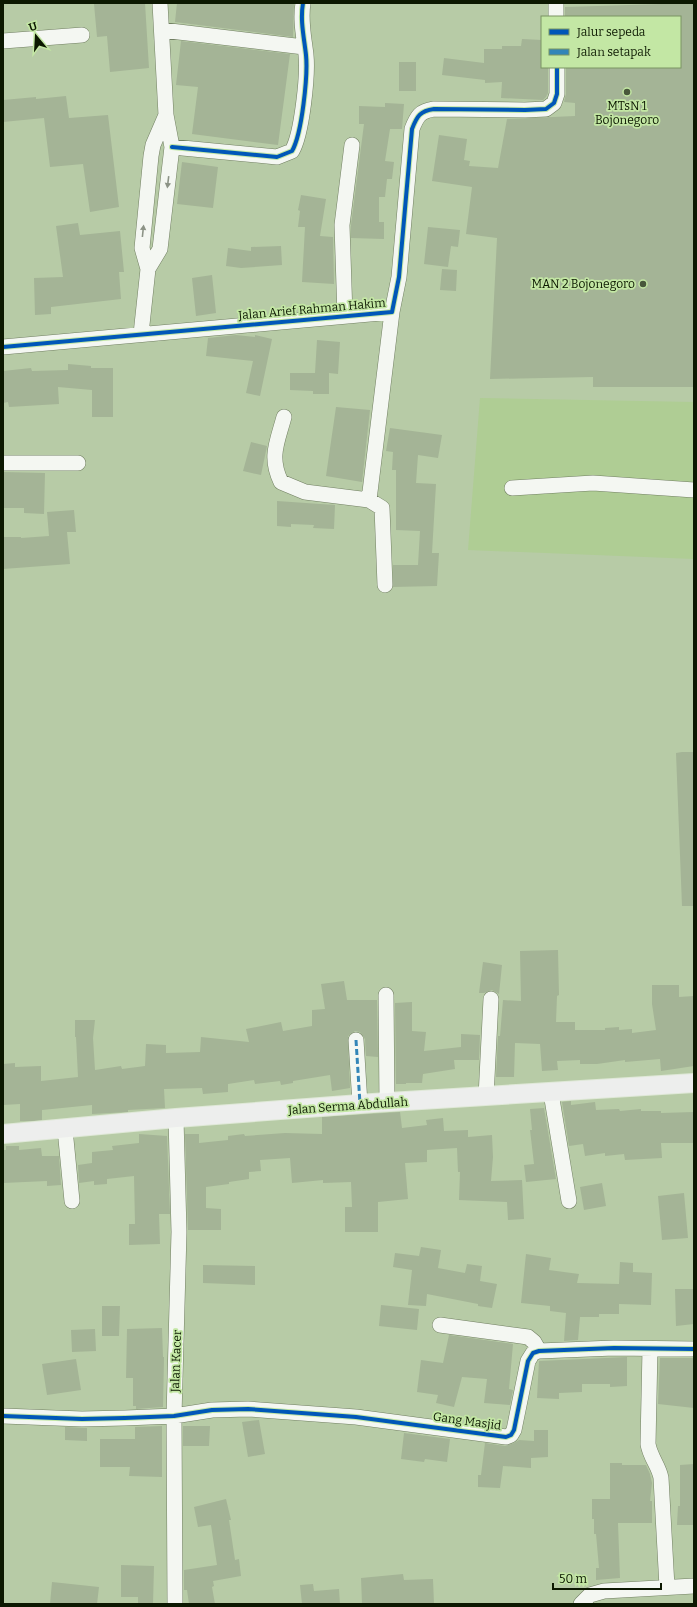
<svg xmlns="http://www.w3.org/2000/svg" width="697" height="1607" viewBox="0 0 697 1607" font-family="Bitter,serif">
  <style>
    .built { fill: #afcd94 }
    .building { fill: #a4b496 }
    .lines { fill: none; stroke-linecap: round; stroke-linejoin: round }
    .minor-casing { stroke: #717f62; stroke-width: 16 }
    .major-casing { stroke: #dfe8d7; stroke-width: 20 }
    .minor { stroke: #f4f7f2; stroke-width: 15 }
    .major { stroke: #edeeed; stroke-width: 18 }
    .quiet { stroke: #3285b8; stroke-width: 3; stroke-dasharray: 6 3; stroke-linecap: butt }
    .cycleway-casing { stroke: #c3e7a4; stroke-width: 6 }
    .cycleway { stroke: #0057b8; stroke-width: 4 }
    .oneway { fill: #8c9386 }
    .poi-dot { fill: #48573b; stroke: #c3e7a4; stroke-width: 1.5 }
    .labels { text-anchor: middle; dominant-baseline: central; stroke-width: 3.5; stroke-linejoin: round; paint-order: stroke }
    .poi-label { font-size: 12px; fill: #0c1801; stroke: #c3e7a4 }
    .street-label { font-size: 12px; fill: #0c1801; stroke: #c3e7a4 }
  </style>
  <rect width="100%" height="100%" fill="#b7cba6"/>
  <path class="built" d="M480 398 694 402V559L468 550Z"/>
  <path class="building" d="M145 3 149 68 110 72 107 36 97 37 94 4Z
    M177 3H294L293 37 175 22Z
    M694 3V387H593V377L490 379 497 238 466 234 472 187 432 181 439 135 467 139 464 160 470 161 469 166 498 168 507 119 575 116V103L564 102 566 94V67H680V17H565V7Z
    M522 39 542 40V67H548V93L546 97 543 100 501 98 502 82 485 83V80L442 75 444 58 484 63V49H502V46H521Z
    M181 41 290 54 278 145 192 134 198 87 176 85Z
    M399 62H416V91H399Z
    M66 96 69 118 108 115 119 207 90 212 83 164 50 167 44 118 3 122V100L36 97V99Z
    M385 103 404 104 402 129H390L385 161 394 162 392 179H387L385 197H379V222H384V239L351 238V225L364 124H359V106L385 107Z
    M182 162 218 167 213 208 177 204Z
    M301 195 326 199 320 236 333 237 334 284 302 282 305 227H298L300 211 298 210Z
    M78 223 80 235 120 231 124 272H119L121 299 51 307V314L35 315 34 278 63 277 56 226Z
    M428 227 460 230 458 247 451 246 448 267 424 264Z
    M281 246 282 265 241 268 226 266 228 248 251 251V247Z
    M442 269 457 270 456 291 440 290Z
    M212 275 216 313 196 316 192 278Z
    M236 335 255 337V335L272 339 260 396 246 393 253 361 206 356 208 338Z
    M317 340 340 342 338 374 329 373V394H313V391L290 390V373H315Z
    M68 364 91 366V368H113V417H92V390L58 387 59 404 9 407 8 402 3 403V371L31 368 32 371 68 370Z
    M336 407 370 410 362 482 326 476Z
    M390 428 442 435 438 458 418 455 416 483 436 484 432 553H439L437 586 393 587V565H418L420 531 396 530V470H392L393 452 386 451Z
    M251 442 267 446 261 475 243 471Z
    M3 472 45 473 44 514 24 513V508H3Z
    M277 501 335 505 334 529 313 528 314 525 291 524V527L277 526Z
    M74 510 76 532H67L70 564 3 569V537H21V538L49 536 47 512Z
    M682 752H694V906H682L676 753Z
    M558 950 559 995 557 996 556 1022H575V1030H605V1028L619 1027V1030L632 1029V1033L656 1030 652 1004V985H679V997L694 996V1066L661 1071 660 1059 625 1062V1060L597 1064H580V1060L557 1061 558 1070 542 1071 540 1044 515 1043 514 1077H496L498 1036H500L503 1000 521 1001 520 951Z
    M483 962 502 965 499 994 492 990 484 993H479Z
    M344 981 347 1000H377L378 1057 366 1056 365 1039 360 1032 355 1031 348 1036 350 1088 332 1091 330 1075 293 1081V1083L281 1085 280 1081 255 1084 254 1080 228 1084V1092L203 1094 202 1088 164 1089 165 1108 128 1110V1112L92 1114V1105L42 1110V1120L32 1121H20V1104L3 1105V1064L15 1063V1067L41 1066V1081L78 1077 76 1037H75V1020H95L93 1038 95 1070 121 1066 122 1069 145 1066 146 1044 166 1045V1053L200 1052 201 1037 249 1042 246 1029 281 1022 283 1031 312 1026V1010L325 1009 321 984Z
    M412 1002V1031L426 1032 424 1051 461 1047V1034L480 1035 479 1060H454L455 1069 423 1074 422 1083H406V1084H396L395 1003Z
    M571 1101V1105L595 1102 596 1110 619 1109 620 1111 641 1109V1111H661V1113L694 1112V1143H661L662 1158 625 1160 624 1154 605 1156V1153L585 1156 583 1144 569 1146 562 1102Z
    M544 1108 556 1179 526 1182 524 1165 534 1164 530 1130H532L530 1109Z
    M400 1112 402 1128 427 1125 426 1120 443 1118 444 1131 468 1130V1137L492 1135 493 1157 491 1181 522 1180 524 1219 508 1220 507 1202 459 1200 460 1172H458L457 1148 427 1150V1162L405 1163 408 1199 378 1202V1232H345V1207H352L351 1182 323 1183V1180L292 1183 290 1158 260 1160 261 1171 249 1172V1179L229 1182V1184L206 1187V1208L221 1209V1230H188L185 1134H199V1143L228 1140V1136L244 1134 245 1136 285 1133 322 1134V1117Z
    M139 1134 167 1136 170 1214H159L160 1244 129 1245V1224H135L134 1176 107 1179V1184L94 1185V1181L79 1183 78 1165 92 1163V1152L113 1150 112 1146 139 1143Z
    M6 1146H19V1150L41 1148 42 1156H59L61 1185 47 1186V1181L3 1183V1150H6Z
    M602 1183 606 1206 584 1210 580 1187Z
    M684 1193 688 1238 662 1240 658 1196Z
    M421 1247 441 1250 438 1268 465 1273 467 1264 482 1266 480 1281 497 1284 492 1308 478 1306V1304L427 1294 426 1306 408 1305 412 1270 393 1267 395 1253 419 1256Z
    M526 1254 551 1258 549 1270 579 1274 577 1283 619 1284 620 1262 633 1263V1272L652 1273 651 1305 619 1304V1314H599V1317H580L578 1340 564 1341 566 1313 550 1311V1306L521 1303Z
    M203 1265 255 1266V1285L203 1283Z
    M675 1289H694V1324L676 1326Z
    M381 1305 419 1309 417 1330 379 1326Z
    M102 1306H120L119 1336H102Z
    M162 1328 163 1357H164L163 1407 136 1409V1406H133V1378H126L127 1329Z
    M95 1329 96 1351 72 1352 71 1330Z
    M449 1335 513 1344 509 1389 513 1390 510 1405 484 1403 487 1379 462 1377 454 1407 436 1403 438 1395 417 1392 421 1360 443 1363Z
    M627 1357V1386L610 1387V1384H582V1392L559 1393V1399L537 1398 539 1361Z
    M660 1358H694V1408L658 1404Z
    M76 1359 81 1390 47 1395 42 1364Z
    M259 1420 265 1454 248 1457 242 1422Z
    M162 1426V1477L129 1476 130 1467H100V1439H135V1427Z
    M183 1426H210L209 1446H183Z
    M65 1427 87 1428V1441L65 1440Z
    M534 1430H548V1457L531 1458V1468L503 1466 500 1488 478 1487V1475H481L485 1443 505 1446 514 1443 519 1440 534 1441Z
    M404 1433 450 1439 447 1462 425 1459 424 1462 401 1459Z
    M610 1463H622V1465H646L650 1474 652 1483 650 1501H652V1523H618L620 1578 596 1580V1568H599L596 1534H594V1519H592V1499H610Z
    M694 1464V1525H677L678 1506H680V1465Z
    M226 1499 231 1520H229L235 1560 239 1559 241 1576 213 1581 214 1586 212 1587 215 1604H189L187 1590H184V1570L217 1565 211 1525 198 1527 194 1507Z
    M121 1565 154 1566 153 1604H138V1597H121Z
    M403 1574 404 1580 433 1579 434 1604H362L361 1578Z
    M52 1582 99 1587 97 1604H50Z
    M313 1584 314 1591 339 1589 340 1604H302L300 1585Z"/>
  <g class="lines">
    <g class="minor-casing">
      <path id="minor" d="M556 3V17
        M162 30 304 47
        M3 41 82 35
        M172 147 277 157 292 151C302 134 308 75 306 55 304 37 300 21 303 3
        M148 269 160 249 172 147 166 115 160 3
        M345 316 342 225 352 145
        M141 334 148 269 142 248 151 156 153 145 166 115
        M3 347 392 312 399 277 412 129C417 116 420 111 434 109L525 110 546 109 554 103 557 94V67
        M284 417C277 443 269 457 281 482L305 492 369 500 382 508 385 585
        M3 463H78
        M512 488 593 483 694 490
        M369 500 392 312
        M386 995 387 1103
        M356 1040 360 1104
        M551 1093 569 1201
        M486 1097 491 999
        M65 1129 72 1201
        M440 1325 528 1337 534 1342 539 1351
        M650 1349 648 1444C650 1457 659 1466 661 1478L667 1587
        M3 1416 82 1419 125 1418 174 1416 212 1410 248 1409 356 1417 506 1437 511 1435 514 1430 528 1361 533 1353 539 1351 614 1348 694 1349
        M175 1604 174 1416 179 1232 176 1118
        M581 1604 590 1595 604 1591 694 1586"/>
    </g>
    <g class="major-casing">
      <path id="major" d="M3 1134 176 1118 373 1103 694 1083"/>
    </g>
    <use href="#minor" class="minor"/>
    <use href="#major" class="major"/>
    <path class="quiet" d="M356 1040 360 1104"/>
    <g class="cycleway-casing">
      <path id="cycleway" d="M172 147 277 157 292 151C302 134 308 75 306 55 304 37 300 21 303 3
        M3 347 392 312 399 277 412 129C417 116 420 111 434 109L525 110 546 109 554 103 557 94V67
        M3 1416 82 1419 125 1418 174 1416 212 1410 248 1409 356 1417 506 1437 511 1435 514 1430 528 1361 533 1353 539 1351 614 1348 694 1349"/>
    </g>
    <use href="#cycleway" class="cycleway"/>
  </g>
  <defs><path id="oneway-solid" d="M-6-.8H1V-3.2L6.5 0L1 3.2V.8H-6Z"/></defs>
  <g class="oneway">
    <use href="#oneway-solid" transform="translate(168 182) rotate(97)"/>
    <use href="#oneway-solid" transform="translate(143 231) rotate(-84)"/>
  </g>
  <g class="poi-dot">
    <circle cx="627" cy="92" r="4"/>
    <circle cx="643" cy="284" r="4"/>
  </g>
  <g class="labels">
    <g class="poi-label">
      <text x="627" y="106">MTsN 1<tspan x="627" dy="14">Bojonegoro</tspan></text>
      <text x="635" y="284" text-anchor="end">MAN 2 Bojonegoro</text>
    </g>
    <g class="street-label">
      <text transform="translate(312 309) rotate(-5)">Jalan Arief Rahman Hakim</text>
      <text transform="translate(348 1106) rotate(-4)">Jalan Serma Abdullah</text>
      <text transform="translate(176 1361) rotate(-88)">Jalan Kacer</text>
      <text transform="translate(467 1421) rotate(8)">Gang Masjid</text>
    </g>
  </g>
  <rect width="697" height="1607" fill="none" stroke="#0c1801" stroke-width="8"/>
  <rect x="541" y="16" width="140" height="52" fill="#c3e7a4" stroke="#7a9463"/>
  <rect x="549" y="29" width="20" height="6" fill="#0057b8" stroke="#7a9463"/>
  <text x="577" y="36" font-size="12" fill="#0c1801">Jalur sepeda</text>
  <rect x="549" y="49" width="20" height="6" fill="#3285b8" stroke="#7a9463"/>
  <text x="577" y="56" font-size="12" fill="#0c1801">Jalan setapak</text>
  <g transform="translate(36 36) rotate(342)" stroke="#c3e7a4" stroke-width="3" paint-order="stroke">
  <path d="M0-3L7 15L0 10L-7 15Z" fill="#0c1801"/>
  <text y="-6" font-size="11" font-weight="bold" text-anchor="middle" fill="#0c1801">U</text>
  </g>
  <path d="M553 1583v6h108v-6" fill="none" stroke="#0c1801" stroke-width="2"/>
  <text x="559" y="1583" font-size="12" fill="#0c1801" stroke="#c3e7a4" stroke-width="3" paint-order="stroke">50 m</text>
</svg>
